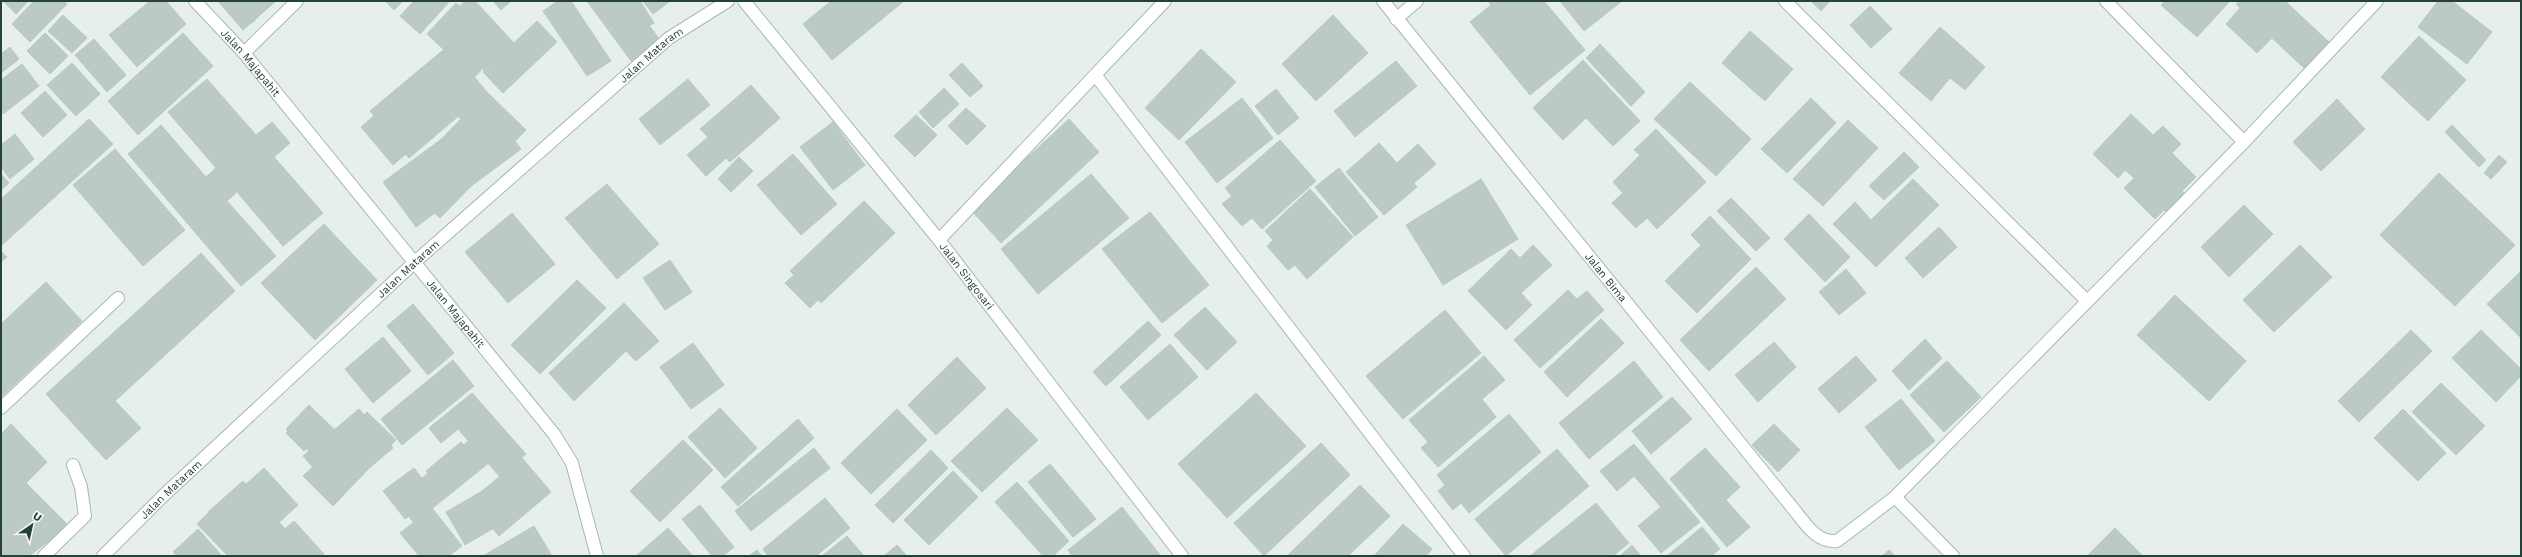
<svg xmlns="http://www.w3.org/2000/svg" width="2522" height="557" viewBox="0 0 2522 557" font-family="'Work Sans',sans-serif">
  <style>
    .building { fill: #bbcac4; stroke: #b8c9c2 }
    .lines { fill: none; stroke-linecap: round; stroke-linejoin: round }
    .service-casing { stroke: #a8b8b2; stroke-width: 14 }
    .minor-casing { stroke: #a8b8b2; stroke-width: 14 }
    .service { stroke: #fff; stroke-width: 12 }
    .minor { stroke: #fff; stroke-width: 12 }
    .labels { text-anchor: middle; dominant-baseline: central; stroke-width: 3; stroke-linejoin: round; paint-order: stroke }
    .street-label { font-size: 11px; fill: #24423a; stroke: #f7fbf9 }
  </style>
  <rect width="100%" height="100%" fill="#e6efeb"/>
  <path class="building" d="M3 1H28L16 14Z
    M34 1H64L67 4 30 42 12 24Z
    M150 1H166L186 24 137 67 109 35Z
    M218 1H276L243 30Z
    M229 1H273L252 23Z
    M385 1H403L394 10Z
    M414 1H450L420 34 400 16Z
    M465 1H475L514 43 484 70 441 23Z
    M493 1H511L501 10Z
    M558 1H571L611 61 587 76 543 11Z
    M587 1H631L660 40 631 61Z
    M598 1H640L654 23 623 41Z
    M643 1H670L653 14Z
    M831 1H904L832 60 803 24Z
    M1488 1H1544L1585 50 1530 95 1470 22 1491 5Z
    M1560 1H1622L1584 31Z
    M1811 1H1830L1821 11Z
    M2165 1H2230L2197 37 2161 5Z
    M2239 1H2285L2330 43 2305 69 2272 38 2257 53 2226 24 2240 8 2236 4Z
    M2438 1H2452L2492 32 2467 64 2418 27Z
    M456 3 502 47 474 78 427 34Z
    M1870 6 1892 29 1871 48 1850 25Z
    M63 15 87 38 72 53 48 31Z
    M1333 15 1368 53 1316 101 1282 64Z
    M537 21 557 42 503 93 483 72Z
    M1940 27 1985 67 1965 90 1950 78 1931 101 1899 73Z
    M1750 31 1793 69 1765 101 1722 63Z
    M45 33 68 56 50 74 27 51Z
    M183 33 213 66 138 135 108 101Z
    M2419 36 2466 80 2428 121 2381 77Z
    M94 39 126 75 107 92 75 55Z
    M1600 44 1645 92 1631 106 1586 58Z
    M448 46 487 92 409 158 370 111Z
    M10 47 19 59 1 73V54Z
    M1201 49 1236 82 1179 140 1145 108Z
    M440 54 481 105 462 121 421 69Z
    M1583 60 1640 121 1613 146 1586 118 1563 140 1533 108Z
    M1396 61 1417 86 1355 137 1334 111Z
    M72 63 100 94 76 116 47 85Z
    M962 63 983 86 970 97 949 75Z
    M22 64 39 86 3 114 1 80Z
    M418 78 451 116 393 165 361 127Z
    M207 79 256 135 272 122 290 143 274 157 323 213 283 246 237 192 227 201 276 256 241 286 128 154 161 125 206 177 216 168 168 112Z
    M688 79 710 105 660 145 639 119Z
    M1690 82 1751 139 1716 176 1654 119Z
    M751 85 780 118 730 162 726 158 706 176 687 155 708 137 700 129Z
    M944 88 959 104 933 128 919 112Z
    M1276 89 1299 118 1278 135 1255 106Z
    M45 91 67 115 43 137 21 113Z
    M487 92 526 130 440 218 401 181Z
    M1242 98 1273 138 1217 183 1185 142Z
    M1811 98 1836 123 1787 173 1761 149Z
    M2337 99 2365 129 2321 171 2293 142Z
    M488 105 521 149 416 227 383 182Z
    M966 108 986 126 967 145 948 126Z
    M2131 114 2153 135 2163 126 2181 144 2172 153 2196 177 2182 191 2188 196 2169 215 2164 210 2155 219 2124 188 2134 178 2125 170 2118 178 2093 154Z
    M916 115 937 135 915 157 894 136Z
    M89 119 113 144 2 245 1 199Z
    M1069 119 1099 152 1001 243 971 210Z
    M1848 120 1878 148 1823 206 1793 179Z
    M833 122 865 165 833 190 800 147Z
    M2452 125 2486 160 2479 167 2445 132Z
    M1656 129 1706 182 1657 229 1647 218 1636 228 1612 203 1623 193 1613 182 1640 155 1634 150Z
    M15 134 34 159 10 179 1 167V145Z
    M1280 140 1316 181 1262 229 1252 218 1242 226 1222 204 1232 196 1225 188Z
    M1379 143 1397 163 1418 144 1436 164 1414 183 1417 187 1384 215 1346 172Z
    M115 149 185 230 143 266 73 185Z
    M1904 152 1919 167 1884 200 1869 186Z
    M793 154 837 204 801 235 757 185Z
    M2499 155 2507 162 2491 179 2484 173Z
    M739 157 753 171 731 192 718 179Z
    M1339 168 1378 217 1355 236 1315 187Z
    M2439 173 2515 245 2455 306 2380 235Z
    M1 174 9 183 1 190Z
    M1091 174 1129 218 1038 294 1001 249Z
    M1481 179 1518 239 1443 285 1406 225Z
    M1913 179 1939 205 1876 267 1833 224 1855 202 1871 220Z
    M607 184 659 244 617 279 565 218Z
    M1310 189 1353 237 1307 279 1295 265 1288 270 1267 246 1273 240 1265 231Z
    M1731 198 1770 238 1756 251 1717 211Z
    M864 201 895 233 821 303 818 300 810 308 785 283 794 275 790 271Z
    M2244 205 2273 234 2229 277 2201 247Z
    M1150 212 1209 285 1162 323 1102 249Z
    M512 213 555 264 508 303 465 252Z
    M1809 214 1850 257 1825 282 1784 239Z
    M1710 216 1751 259 1697 313 1665 281 1701 245 1691 235Z
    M324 224 377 280 315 340 261 283Z
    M1939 227 1957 247 1923 278 1905 258Z
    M1533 245 1552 265 1521 293 1532 305 1506 330 1468 291 1511 249 1520 258Z
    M2300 245 2332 277 2274 332 2243 300Z
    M1 251 7 257 1 262Z
    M201 253 235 291 115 401 141 428 106 460 46 394Z
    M670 260 692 292 665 310 643 278Z
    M1756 267 1786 299 1709 371 1680 340Z
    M1846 269 1866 293 1839 315 1819 292Z
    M2521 271V338L2487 304Z
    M577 280 606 308 540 374 511 345Z
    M46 282 82 321 1 397V324Z
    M1568 290 1577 299 1587 291 1604 310 1540 368 1514 340Z
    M2175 295 2246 361 2209 401 2137 335Z
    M624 303 659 341 636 361 626 351 574 401 549 373Z
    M413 304 454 353 428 375 387 326Z
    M1205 307 1237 342 1207 370 1174 335Z
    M1445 310 1481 353 1403 419 1366 376Z
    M1601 319 1624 343 1567 397 1544 372Z
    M1148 321 1161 335 1106 386 1093 372Z
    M2411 330 2432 351 2359 422 2338 401Z
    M2481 330 2521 369V376L2496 402 2452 358Z
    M383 337 411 371 373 403 345 369Z
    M1925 339 1942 358 1909 390 1892 371Z
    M1774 342 1796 367 1758 402 1735 375Z
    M693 343 724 385 691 409 660 367Z
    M1170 344 1198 377 1148 420 1120 387Z
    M1484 356 1505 380 1482 399 1496 417 1438 467 1421 448 1428 442 1409 420Z
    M1856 356 1877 380 1839 413 1818 389Z
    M957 357 986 388 936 435 908 405Z
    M453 360 474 386 402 445 381 419Z
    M1634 361 1663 397 1589 459 1559 423Z
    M1947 361 1981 397 1944 432 1910 395Z
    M2441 383 2485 426 2456 455 2412 412Z
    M472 393 526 454 500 477 458 429 441 443 429 428Z
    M1256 393 1306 446 1227 518 1178 464Z
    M1672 397 1692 419 1651 454 1632 431Z
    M1901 399 1935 441 1899 470 1865 427Z
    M309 405 342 437 367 412 396 440 333 506 303 476 319 461 286 429Z
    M310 408 328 427 304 451 286 433Z
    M720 408 757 448 725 478 688 437Z
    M1007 408 1038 440 982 492 951 461Z
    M359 409 393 448 337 495 303 456Z
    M897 409 927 440 871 494 841 463Z
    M2403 409 2446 453 2418 481 2374 438Z
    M1509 414 1541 452 1469 513 1461 503 1453 510 1438 491 1445 485 1437 475Z
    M798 419 814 438 738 506 721 487Z
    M11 424 47 462 26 483 69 526 29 556H1V434Z
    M1774 424 1800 450 1778 472 1752 445Z
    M471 439 490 462 414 523 395 500Z
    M683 440 713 470 660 522 630 491Z
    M461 442 480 464 445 493 426 471Z
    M1321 443 1350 475 1264 556 1234 523Z
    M1634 444 1700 522 1661 553 1638 526 1661 507 1634 476 1617 491 1600 471Z
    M814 448 830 468 751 531 735 511Z
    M1705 448 1740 487 1726 500 1750 527 1727 547 1670 479Z
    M1557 449 1589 486 1506 556 1475 519Z
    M931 450 948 468 893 523 875 505Z
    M522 458 551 492 499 536 470 501Z
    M1050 464 1096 519 1073 537 1028 482Z
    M264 468 298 505 248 551 214 513Z
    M414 468 436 496 405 519 383 491Z
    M522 468 541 500 465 545 446 512Z
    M953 471 978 497 929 545 904 520Z
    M243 481 309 556H247L208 512Z
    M1017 482 1069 541 1053 556H1043L995 502Z
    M1360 485 1390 516 1348 556H1287Z
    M825 498 850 528 816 556H768L763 549Z
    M1596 503 1629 543 1613 556H1530Z
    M700 505 734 547 723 556H712L682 519Z
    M1122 507 1161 556H1072L1068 550Z
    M432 508 462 546 449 556H419L400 533Z
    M209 512 253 556H228L197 524Z
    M294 521 324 554 321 556H254Z
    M1403 524 1432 549 1426 556H1374Z
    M534 526 552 556H483Z
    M1702 527 1720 549 1711 556H1667Z
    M668 528 693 556H636Z
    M2115 528 2143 556H2087Z
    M198 529 222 556H177L173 552Z
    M847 536 864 556H822Z
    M897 545 907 556H884Z
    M1632 545 1641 556H1620Z
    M757 550 762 556H749Z
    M1889 550 1895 556H1882Z"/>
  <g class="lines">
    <g class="service-casing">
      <path id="service" d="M1 408 118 298
        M44 556 85 516 81 487 73 465"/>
    </g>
    <g class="minor-casing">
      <g id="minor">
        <path id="s1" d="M195 1 244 53 554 434 572 463 597 556"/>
        <path id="s2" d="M744 1 939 240 1182 556"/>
        <path id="s3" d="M1383 1 1791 506C1804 521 1815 543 1837 541L1895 497 2244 142 2377 1"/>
        <path d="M1785 1 2087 301"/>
        <path d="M2106 1 2244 142"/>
        <path d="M1396 19 1417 1"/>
        <path d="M244 53 297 1"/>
        <path d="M1096 76 1464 556"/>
        <path d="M939 240 1165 1"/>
        <path d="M1895 497 1953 556"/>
        <path id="s4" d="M103 556 163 496 416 261 669 38 728 1"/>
      </g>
    </g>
    <use href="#service" class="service"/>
    <use href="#minor" class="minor"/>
  </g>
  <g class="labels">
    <g class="street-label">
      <text stroke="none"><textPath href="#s4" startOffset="743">Jalan Mataram</textPath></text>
      <text stroke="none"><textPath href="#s1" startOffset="83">Jalan Majapahit</textPath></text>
      <text stroke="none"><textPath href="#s4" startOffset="419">Jalan Mataram</textPath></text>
      <text stroke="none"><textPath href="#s2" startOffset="354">Jalan Singosari</textPath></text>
      <text stroke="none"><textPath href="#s3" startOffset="355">Jalan Bima</textPath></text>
      <text stroke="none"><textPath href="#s1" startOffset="407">Jalan Majapahit</textPath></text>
      <text stroke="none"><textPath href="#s4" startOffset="95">Jalan Mataram</textPath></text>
    </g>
  </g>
  <rect width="2522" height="557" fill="none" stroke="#24423a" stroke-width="4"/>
  <g transform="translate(32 525) rotate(34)" stroke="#f7fbf9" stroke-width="3" paint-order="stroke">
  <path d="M0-3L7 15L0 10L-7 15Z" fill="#24423a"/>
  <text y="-6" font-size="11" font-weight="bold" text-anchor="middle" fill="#24423a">U</text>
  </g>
</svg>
